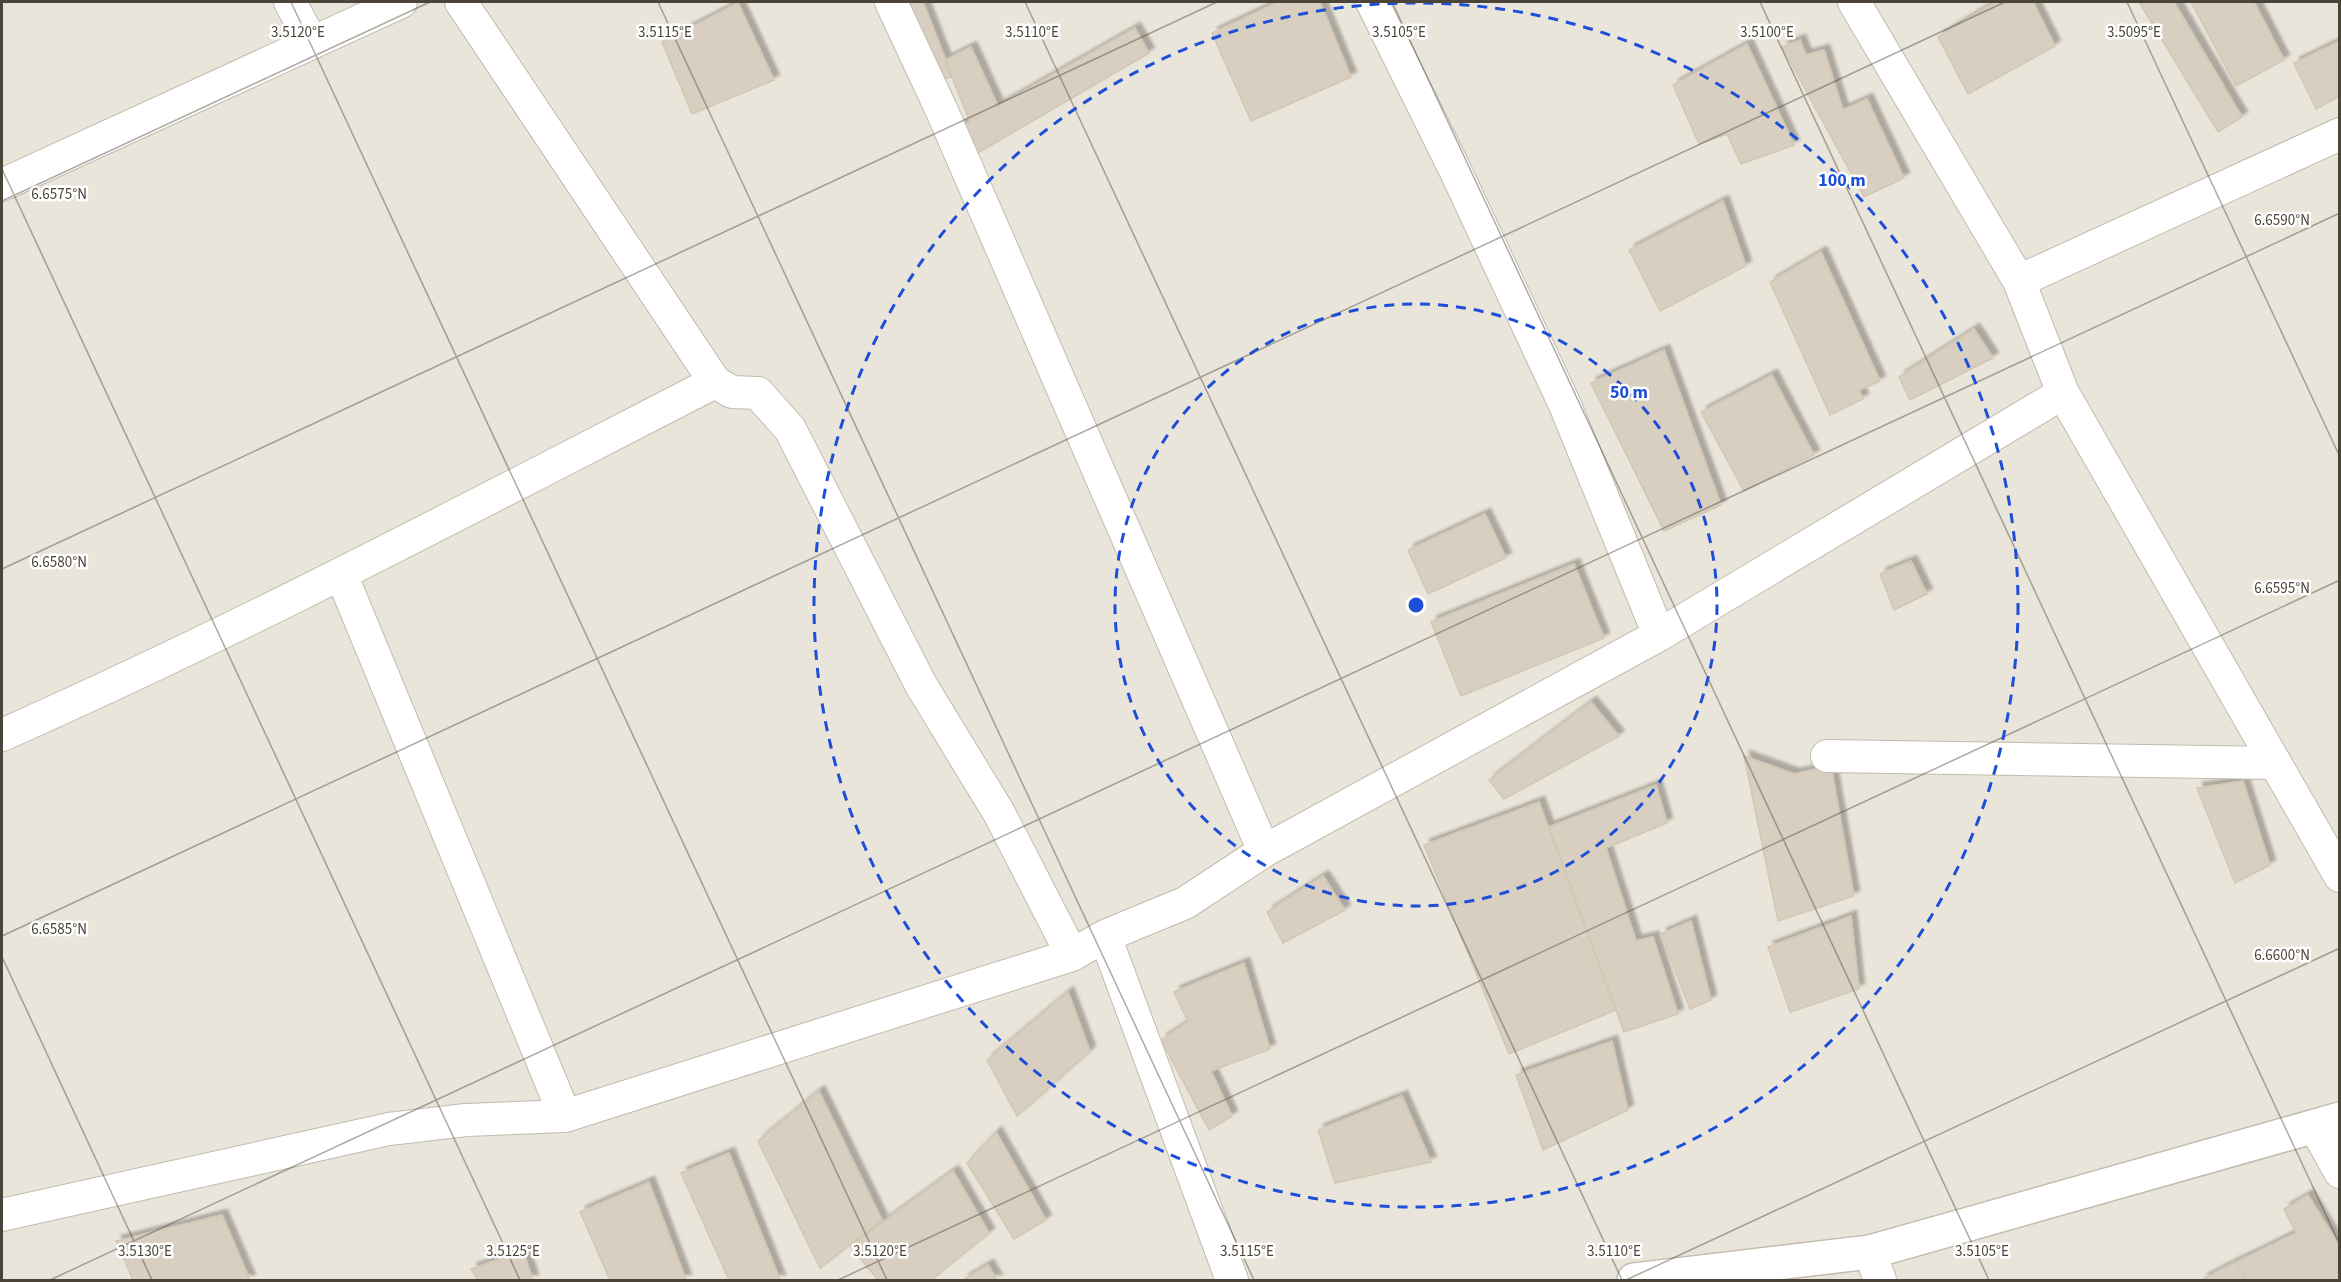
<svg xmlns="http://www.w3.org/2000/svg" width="2341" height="1282" viewBox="0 0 2341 1282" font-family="'Source Sans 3',sans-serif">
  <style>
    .residential { fill: #eae5da }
    .building { fill: #d8cfc1; stroke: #d3c7b4; stroke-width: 1.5; filter: url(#shadow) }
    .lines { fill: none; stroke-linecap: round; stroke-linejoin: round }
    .minor-casing { stroke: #c2bbae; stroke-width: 34 }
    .tertiary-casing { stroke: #c2bbae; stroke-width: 36 }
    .minor { stroke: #fff; stroke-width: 32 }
    .tertiary { stroke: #fff; stroke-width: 33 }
    .ticks { fill: none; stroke: #4b4439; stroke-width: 1.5; stroke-opacity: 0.45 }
    .ring { fill: none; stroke: #1d4ed8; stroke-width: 3; stroke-dasharray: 10 8 }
    .ticks-label { font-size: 15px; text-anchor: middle; fill: #4b4439; stroke: #fff; stroke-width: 5; stroke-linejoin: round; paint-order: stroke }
    .centre { fill: #1d4ed8; stroke: #fff; stroke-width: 3 }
    .ring-label { font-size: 18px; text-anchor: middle; font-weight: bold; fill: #1d4ed8; stroke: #fff; stroke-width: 5; stroke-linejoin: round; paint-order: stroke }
  </style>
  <defs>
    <filter id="shadow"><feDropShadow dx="5.5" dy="-5.5" stdDeviation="1.5" flood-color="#0004"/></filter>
  </defs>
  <rect width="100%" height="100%" fill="#f6f3ec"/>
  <path class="residential" d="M2 2H2339V1280H2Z"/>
  <path class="building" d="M896 2H923L952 76 932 86Z
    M1278 2H1320L1351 77 1251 121 1212 33Z
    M1996 2H2033L2055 46 1968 94 1938 37Z
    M2139 2H2174L2242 117 2218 132Z
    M2191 2H2254L2284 60 2236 86Z
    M738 3 774 80 692 114 662 42Z
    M1135 28 1149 53 971 157 959 127 970 122 945 60 971 47 998 106Z
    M1800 40 1806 55 1824 50 1843 110 1867 99 1904 178 1864 197 1782 47Z
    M2340 41V96L2316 109 2294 63Z
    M1747 44 1794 145 1741 164 1727 134 1699 144 1673 85Z
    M1723 201 1746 266 1660 311 1629 250Z
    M1821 252 1880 381 1859 390 1863 399 1830 415 1770 282Z
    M1974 329 1993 358 1910 400 1899 377Z
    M1664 350 1721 505 1664 531 1591 383Z
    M1772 375 1814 455 1744 491 1701 412Z
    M1485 514 1506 558 1428 594 1408 550Z
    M1911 561 1927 594 1894 610 1880 574Z
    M1574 564 1604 638 1461 696 1431 622Z
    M1591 702 1619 736 1504 799 1489 780Z
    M1744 756 1794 774 1831 766 1854 896 1778 921Z
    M2243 781 2270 865 2235 883 2197 788Z
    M1656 785 1667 823 1606 848 1636 941 1653 937 1678 1014 1624 1032 1549 827Z
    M1539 802 1616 1010 1509 1054 1424 845Z
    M1323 876 1345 910 1283 943 1267 912Z
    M1851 916 1859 989 1790 1012 1768 947Z
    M1691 921 1711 1000 1690 1009 1661 934Z
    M1244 963 1270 1049 1211 1071 1232 1116 1209 1130 1161 1040 1188 1022 1174 992Z
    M1068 992 1090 1051 1017 1116 987 1060Z
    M1612 1041 1628 1110 1543 1150 1516 1075Z
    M819 1091 882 1220 820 1268 758 1141Z
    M1402 1096 1431 1162 1335 1183 1318 1130Z
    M996 1132 1046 1220 1014 1239 967 1163Z
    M729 1153 780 1280H729L681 1173Z
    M953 1171 989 1233 931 1280H878L850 1246Z
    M649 1182 686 1280H610L580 1212Z
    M2308 1195 2340 1247V1280H2246L2236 1262 2296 1233 2284 1209Z
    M222 1215 250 1280H133L116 1241Z
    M523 1251 533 1280H478L471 1269Z
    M2236 1262 2246 1280H2201Z
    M988 1265 997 1280H963Z"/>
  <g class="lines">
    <g class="minor-casing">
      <path id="minor" d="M290 2 312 43
        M461 2 715 382 732 392 758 393 790 429 921 685 999 813 1072 955
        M891 2 941 109 1264 851
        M1372 2 1457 174 1565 405 1659 635
        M1854 2 2019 281 2063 393 2340 876
        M2 185 401 2
        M2019 281 2340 134
        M341 574 565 1116
        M2 735C244 628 479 503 715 382
        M1827 756 2275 763
        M1105 936 1232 1280
        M2315 1127 2340 1172
        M2 1215 389 1129 466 1120 565 1116 1072 955 1105 936 1185 903 1264 851 1659 635 2063 393
        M1870 1252 1880 1280"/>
    </g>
    <g class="tertiary-casing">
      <path id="tertiary" d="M1634 1280 1870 1252 2340 1119"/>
    </g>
    <use href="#minor" class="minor"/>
    <use href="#tertiary" class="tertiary"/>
  </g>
  <path class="ticks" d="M291 2 887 1280M658 2 1254 1280M1025 2 1622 1280M1392 2 1989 1280M1760 2 2340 1245M2127 2 2340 457M2 169 520 1280M2 201 430 2M2 569 1217 2M2 936 2005 2M2 957 152 1280M50 1280 2340 213M838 1280 2340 580M1626 1280 2340 948"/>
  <g class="ring">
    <circle cx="1416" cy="605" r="301"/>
    <circle cx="1416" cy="605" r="602"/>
  </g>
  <g class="ticks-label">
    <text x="298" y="37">3.5120°E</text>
    <text x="665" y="37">3.5115°E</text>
    <text x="1032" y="37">3.5110°E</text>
    <text x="1399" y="37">3.5105°E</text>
    <text x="1767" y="37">3.5100°E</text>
    <text x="2134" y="37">3.5095°E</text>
    <text x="59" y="199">6.6575°N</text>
    <text x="2282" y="225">6.6590°N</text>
    <text x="59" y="567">6.6580°N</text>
    <text x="2282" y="593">6.6595°N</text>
    <text x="59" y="934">6.6585°N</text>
    <text x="2282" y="960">6.6600°N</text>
    <text x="145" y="1256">3.5130°E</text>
    <text x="513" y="1256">3.5125°E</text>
    <text x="880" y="1256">3.5120°E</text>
    <text x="1247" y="1256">3.5115°E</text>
    <text x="1614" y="1256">3.5110°E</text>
    <text x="1982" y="1256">3.5105°E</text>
  </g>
  <circle cx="1416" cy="605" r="9" class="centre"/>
  <g class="ring-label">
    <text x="1842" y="186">100 m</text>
    <text x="1629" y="398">50 m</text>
  </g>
  <rect width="2341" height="1282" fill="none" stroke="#4b4439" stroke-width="6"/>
</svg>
